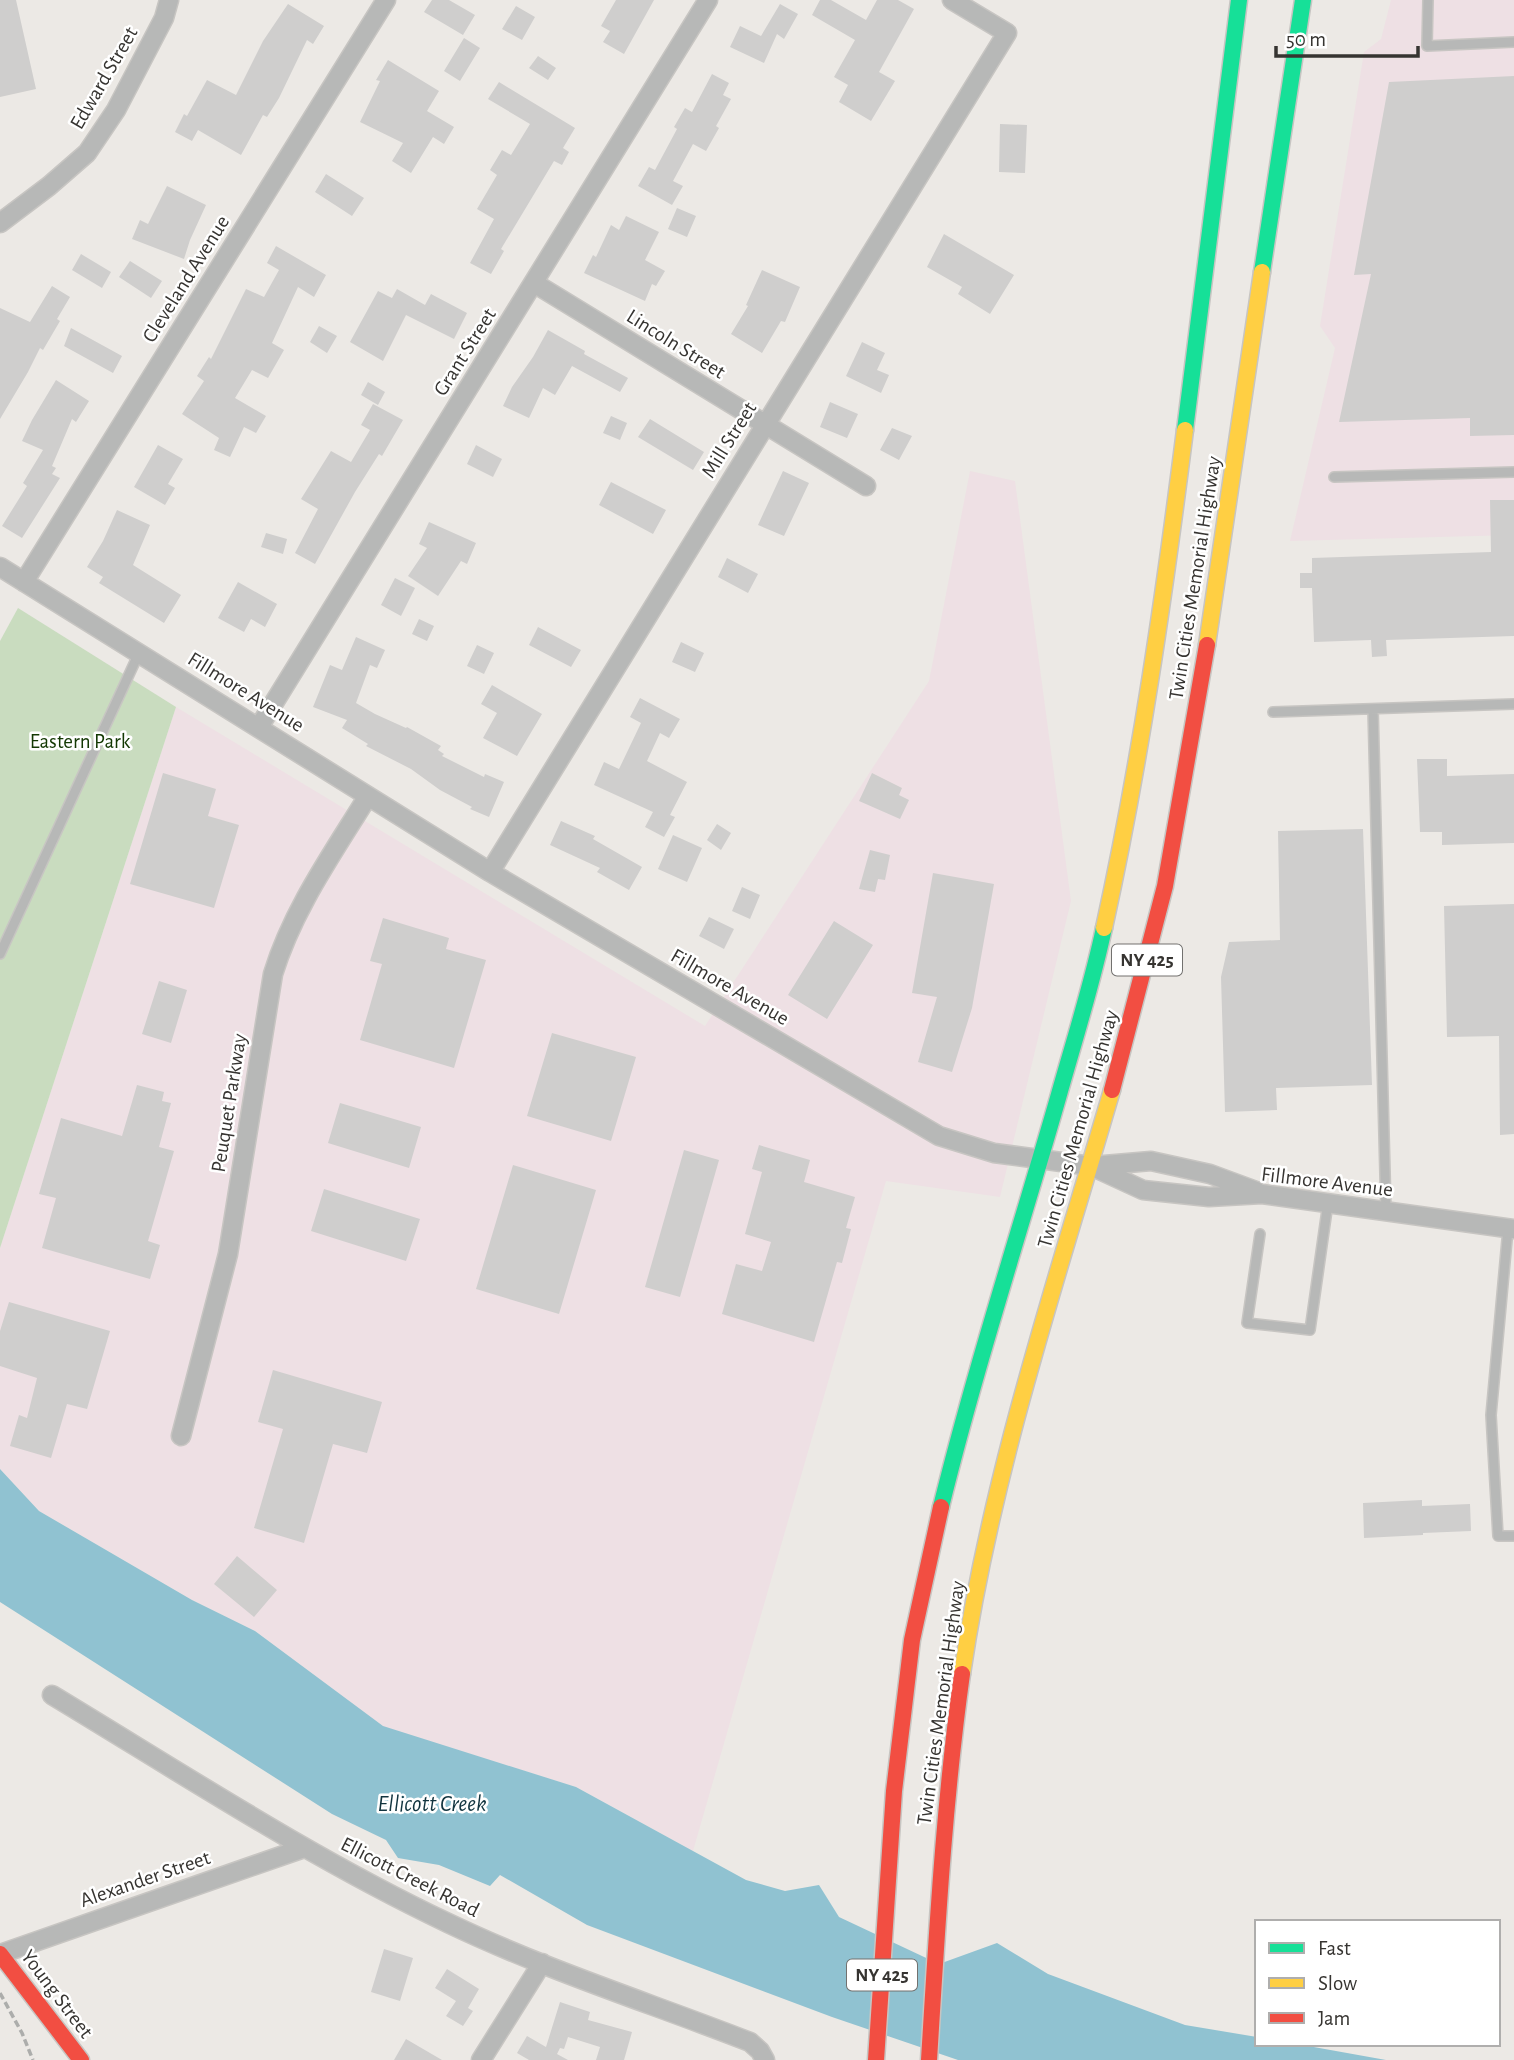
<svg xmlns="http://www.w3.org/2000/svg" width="1514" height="2060" viewBox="0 0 1514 2060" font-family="'Alegreya Sans',sans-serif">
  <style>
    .industrial { fill: #eee0e4 }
    .green { fill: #c9dcbf }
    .water { fill: #90c2d1 }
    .building { fill: #cfcecd }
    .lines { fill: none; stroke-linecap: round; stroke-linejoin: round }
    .lane-casing { stroke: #c7c5c2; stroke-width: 12 }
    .street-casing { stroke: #c7c5c2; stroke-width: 21 }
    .fast-casing { stroke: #c7c5c2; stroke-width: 19 }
    .slow-casing { stroke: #c7c5c2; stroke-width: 19 }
    .jam-casing { stroke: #c7c5c2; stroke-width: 19 }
    .path { stroke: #acadab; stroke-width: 3.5; stroke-dasharray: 7 3.5; stroke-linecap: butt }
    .lane { stroke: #b7b8b7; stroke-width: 9 }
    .street { stroke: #b7b8b7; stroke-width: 18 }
    .fast { stroke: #16e098; stroke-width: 16 }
    .slow { stroke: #ffcf43; stroke-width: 16 }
    .jam { stroke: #f24e42; stroke-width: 16 }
    .labels { text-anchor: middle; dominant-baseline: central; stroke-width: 5; stroke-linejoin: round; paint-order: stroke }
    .shield { fill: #fff; stroke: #72716f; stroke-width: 2 }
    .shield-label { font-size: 19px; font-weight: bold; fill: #363431 }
    .street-label { font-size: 21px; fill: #363431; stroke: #fff }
    .park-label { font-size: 21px; fill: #133803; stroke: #fff }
    .water-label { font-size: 23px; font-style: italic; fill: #11343f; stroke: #fff }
  </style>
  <rect width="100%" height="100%" fill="#ece9e5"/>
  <path class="industrial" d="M1391 0H1514V535L1290 541 1335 348 1320 326 1364 52 1381 39Z
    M970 471 1015 481 1071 901 1000 1197 886 1181 693 1851 576 1787 383 1727 255 1631 192 1600 39 1511 0 1469V1248L176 707 705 1026 929 681Z"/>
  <path class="green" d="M18 608 176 707 0 1248V641Z"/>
  <path class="water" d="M0 1469 39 1511 192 1600 255 1631 383 1726 576 1787 746 1880 785 1891 819 1885 839 1917 939 1964 997 1943 1048 1974 1185 2025 1257 2037V2044H1297L1386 2060H958L832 2017 587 1925 500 1875 490 1886 439 1865 398 1858 386 1840 332 1814 0 1602Z"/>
  <path class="building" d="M0 0H16L36 89 0 97Z
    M432 0H449L475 15 463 35 424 12Z
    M616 0H654L624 54 603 42 610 31 601 26Z
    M820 0H831L866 20 877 0H898L914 9 879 72 895 81 871 121 839 102 848 85 834 77 855 40 812 15Z
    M288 4 324 26 313 44 307 40 279 98 267 117 263 115 241 155 198 130 192 141 175 132 184 114 187 116 207 80 236 95 263 41Z
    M780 4 798 14 784 39 777 34 764 63 730 47 740 26 761 36Z
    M516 6 535 17 522 40 502 29Z
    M464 38 480 48 460 81 444 71Z
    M538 56 556 68 548 80 529 68Z
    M388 60 439 91 427 111 454 127 444 144 433 137 411 173 392 161 403 143 360 122 380 81 376 80Z
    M712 74 729 83 723 95 731 99 716 126 719 128 706 151 693 144 673 181 683 186 672 205 638 186 649 167 655 170 677 129 674 127 685 108 692 112Z
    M1514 76V435L1470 436V418L1339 422 1371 274 1354 275 1389 82Z
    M499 82 575 128 563 148 569 152 562 165 554 161 501 249 504 251 491 274 470 263 494 219 477 209 497 175 490 170 502 150 511 155 530 124 488 99Z
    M1000 124 1027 125 1025 173 999 172Z
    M326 174 364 198 352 216 315 192Z
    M167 186 206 205 190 240 184 259 132 239 140 220 148 224Z
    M677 208 696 216 687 237 668 229Z
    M626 216 659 232 645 260 665 271 656 286 652 284 645 301 584 273 593 255 596 257 611 225 619 230Z
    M944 234 1014 275 990 314 958 294 962 287 927 267Z
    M276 246 326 275 314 297 298 287 272 343 284 350 268 378 252 370 235 398 266 416 256 433 244 427 230 457 214 450 219 438 182 414 204 381 197 376 209 357 211 359 246 289 264 297 279 270 267 263Z
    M81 254 111 272 102 288 72 270Z
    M130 261 162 281 151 298 119 277Z
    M762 270 800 287 785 322 781 321 762 353 731 334 748 306 746 305Z
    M52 286 70 297 57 319 60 321 43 350 40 348 28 372 0 419V308L30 322Z
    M397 289 425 305 431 294 467 313 454 339 406 315 383 361 350 342 378 291 392 298Z
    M319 326 337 336 327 353 310 342Z
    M71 328 122 356 113 373 64 346Z
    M548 330 585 351 584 354 628 378 620 392 572 366 555 395 543 388 529 418 503 406 512 387 533 357Z
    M862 342 885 353 877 370 889 375 881 393 846 376Z
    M56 380 89 401 76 422 72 419 52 466 56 468 52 474 60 478 22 538 2 526 27 486 23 483 43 450 22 441 32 420Z
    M368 382 385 392 378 405 361 395Z
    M830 402 858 414 847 438 820 427Z
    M373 404 403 420 382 456 379 454 355 492 315 564 295 553 318 509 301 499 331 451 351 462 370 430 361 425Z
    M611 416 627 423 620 440 603 433Z
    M650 419 704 452 693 470 638 437Z
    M892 428 912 436 899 460 880 450Z
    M158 445 183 459 168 484 175 488 165 505 134 487Z
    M476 445 502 459 493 477 467 464Z
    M783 471 809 483 784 536 758 525Z
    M611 482 666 510 653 534 599 505Z
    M1490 500H1514V636L1386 640 1387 656 1372 657 1371 640 1314 642 1312 588H1300V573H1312V558L1491 552Z
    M117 510 150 525 133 565 181 595 164 623 99 583 103 577 87 567 103 541Z
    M429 522 476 543 467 564 461 561 438 596 408 576 427 548 419 544Z
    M266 533 287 539 283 554 261 547Z
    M727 558 758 574 748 593 718 577Z
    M395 578 415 588 401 616 381 605Z
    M238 582 277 604 265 627 251 619 244 632 218 618Z
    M419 619 434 626 427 641 412 634Z
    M538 627 581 650 571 667 529 645Z
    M356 637 385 650 377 668 370 665 356 703 375 714 406 728 407 727 441 746 438 750 444 754 442 756 484 777 485 774 504 782 489 817 470 809 472 807 440 790 411 769 366 746 368 744 342 728 347 720 313 707 330 665 342 670Z
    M681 642 704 653 695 672 672 662Z
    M477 645 494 653 484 674 467 666Z
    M492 685 542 714 517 756 483 738 497 713 481 704Z
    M640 698 680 719 669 738 660 733 647 761 687 782 670 815 675 817 664 837 645 827 653 812 594 785 604 762 619 769 641 723 630 717Z
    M1417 759H1447V776L1514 774V843L1442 845V832H1420Z
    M163 773 216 789 208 816 239 825 214 908 130 884Z
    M872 773 902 788 899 795 909 800 900 819 859 801Z
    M561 821 595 836 593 839 642 867 629 890 597 872 600 868 550 845Z
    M717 824 731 833 721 850 707 840Z
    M1363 829 1372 1085 1276 1088 1277 1110 1225 1112 1221 977 1229 942 1280 940 1278 831Z
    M673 835 702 848 687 882 658 869Z
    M870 850 890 855 885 880 878 879 875 892 859 889Z
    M933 873 994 884 972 1008 952 1072 918 1062 937 997 912 993Z
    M742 887 760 895 750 919 732 911Z
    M1514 904V1134L1500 1135 1499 1036 1447 1037 1444 906Z
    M709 917 734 929 724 949 699 936Z
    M383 918 449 938 446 949 486 960 454 1068 360 1040 382 964 370 961Z
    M834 921 873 945 827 1019 788 995Z
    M159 981 187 990 171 1043 142 1034Z
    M552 1033 636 1057 611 1141 527 1116Z
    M137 1085 164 1092 162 1101 171 1103 159 1147 174 1151 148 1241 160 1245 150 1279 42 1248 56 1198 39 1194 61 1118 122 1136Z
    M340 1103 421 1127 409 1168 328 1143Z
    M759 1145 810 1160 804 1182 855 1197 846 1228 851 1229 842 1263 837 1262 814 1342 722 1314 736 1264 762 1271 771 1242 745 1234 762 1172 752 1169Z
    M684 1150 719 1160 680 1297 645 1287Z
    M513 1165 596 1190 559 1314 476 1289Z
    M324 1189 420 1219 406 1261 311 1231Z
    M9 1302 110 1331 87 1409 67 1404 51 1458 10 1446 19 1415 27 1418 37 1378 0 1366V1331Z
    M273 1370 382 1402 367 1453 333 1444 304 1543 254 1528 283 1429 258 1422Z
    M1422 1500V1506L1470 1504 1471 1531 1423 1533V1535L1364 1538 1363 1503Z
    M237 1556 277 1590 254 1617 214 1584Z
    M384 1949 413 1958 400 2001 371 1992Z
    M447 1969 479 1989 468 2008 473 2011 463 2026 446 2016 456 2001 435 1988Z
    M560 2002 590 2012 588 2020 632 2032 624 2060H596L600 2047 568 2037 564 2049 560 2048 557 2054 568 2060H529L517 2053 527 2036 546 2047Z
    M406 2039 442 2060H394Z"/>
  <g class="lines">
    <g class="lane-casing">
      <path id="lane" d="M1428 0 1427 46 1514 42
        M1334 477 1514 472
        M1373 709 1386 1212
        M1273 712 1514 704
        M0 954 139 653
        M1508 1229 1491 1415 1498 1536H1514
        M1260 1234 1247 1323 1310 1330 1328 1203"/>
    </g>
    <g class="street-casing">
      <path id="street" d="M0 223 49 186 87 153 116 110 164 18 169 0
        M534 283 866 486
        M0 567 490 872 939 1136 994 1153 1091 1166 1143 1190 1209 1197 1262 1194 1514 1229
        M24 582 386 0
        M259 727 708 0
        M490 872 1007 33 952 0
        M1093 1166 1151 1161 1210 1174 1256 1191
        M181 1436 228 1254 273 974C293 909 333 853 368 796
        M52 1695C183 1774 311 1858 448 1923 546 1970 650 2003 750 2042L760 2051 765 2060
        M0 1954 304 1848
        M481 2060 542 1963"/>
    </g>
    <g class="fast-casing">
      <path id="fast" d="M1262 272 1303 0
        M1185 430 1239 0
        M941 1507C975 1369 1019 1234 1058 1098 1074 1041 1092 985 1104 928"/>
    </g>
    <g class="slow-casing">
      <path id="slow" d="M1207 645 1262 272
        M1104 928C1140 764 1164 597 1185 430
        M962 1674C991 1475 1056 1282 1112 1090"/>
    </g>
    <g class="jam-casing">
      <path id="jam" d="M1112 1090 1165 886 1207 645
        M0 1954 81 2060
        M876 2060 894 1791 912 1640 941 1507
        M929 2060C937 1931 944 1802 962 1674"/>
    </g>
    <path class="path" d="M0 1993 22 2033 33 2060"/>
    <use href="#lane" class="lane"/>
    <use href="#street" class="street"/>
    <use href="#fast" class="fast"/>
    <use href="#slow" class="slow"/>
    <use href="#jam" class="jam"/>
  </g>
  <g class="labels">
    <g class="shield">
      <rect x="1112" y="944.5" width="70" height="31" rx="5"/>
      <rect x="847" y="1959.5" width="70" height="31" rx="5"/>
    </g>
    <g class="shield-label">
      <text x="1147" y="960">NY 425</text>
      <text x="882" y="1975">NY 425</text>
    </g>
    <g class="street-label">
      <text transform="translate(104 78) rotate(-60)">Edward Street</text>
      <text transform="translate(186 279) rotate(-58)">Cleveland Avenue</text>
      <text transform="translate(676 344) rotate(32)">Lincoln Street</text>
      <text transform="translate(465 352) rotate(-58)">Grant Street</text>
      <text transform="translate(729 440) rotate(-58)">Mill Street</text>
      <text transform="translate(1195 578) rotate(-81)">Twin Cities Memorial Highway</text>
      <text transform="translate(246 692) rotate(32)">Fillmore Avenue</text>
      <text transform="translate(730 987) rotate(30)">Fillmore Avenue</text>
      <text transform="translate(229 1103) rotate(-81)">Peuquet Parkway</text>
      <text transform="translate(1078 1129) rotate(-74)">Twin Cities Memorial Highway</text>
      <text transform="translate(1327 1182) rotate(7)">Fillmore Avenue</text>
      <text transform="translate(941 1703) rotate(-82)">Twin Cities Memorial Highway</text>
      <text transform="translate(410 1877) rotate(27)">Ellicott Creek Road</text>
      <text transform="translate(145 1879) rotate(-19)">Alexander Street</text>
      <text transform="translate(57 1994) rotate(53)">Young Street</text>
    </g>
    <g class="park-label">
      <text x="80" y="741">Eastern Park</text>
    </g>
    <g class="water-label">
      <text x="432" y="1804">Ellicott Creek</text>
    </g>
  </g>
  <rect x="1255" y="1920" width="245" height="126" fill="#ffffff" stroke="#afaead" stroke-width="2"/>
  <rect x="1269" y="1943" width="35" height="10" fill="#16e098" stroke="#afaead" stroke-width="2"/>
  <text x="1318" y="1955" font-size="21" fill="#363431">Fast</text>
  <rect x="1269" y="1978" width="35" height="10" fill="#ffcf43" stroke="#afaead" stroke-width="2"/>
  <text x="1318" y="1990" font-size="21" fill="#363431">Slow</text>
  <rect x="1269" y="2013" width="35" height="10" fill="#f24e42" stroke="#afaead" stroke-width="2"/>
  <text x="1318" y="2025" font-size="21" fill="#363431">Jam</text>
  <path d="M1276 46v10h142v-10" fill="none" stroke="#363431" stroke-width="3.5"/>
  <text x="1286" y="46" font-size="21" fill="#363431" stroke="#ffffff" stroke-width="5" paint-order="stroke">50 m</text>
</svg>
